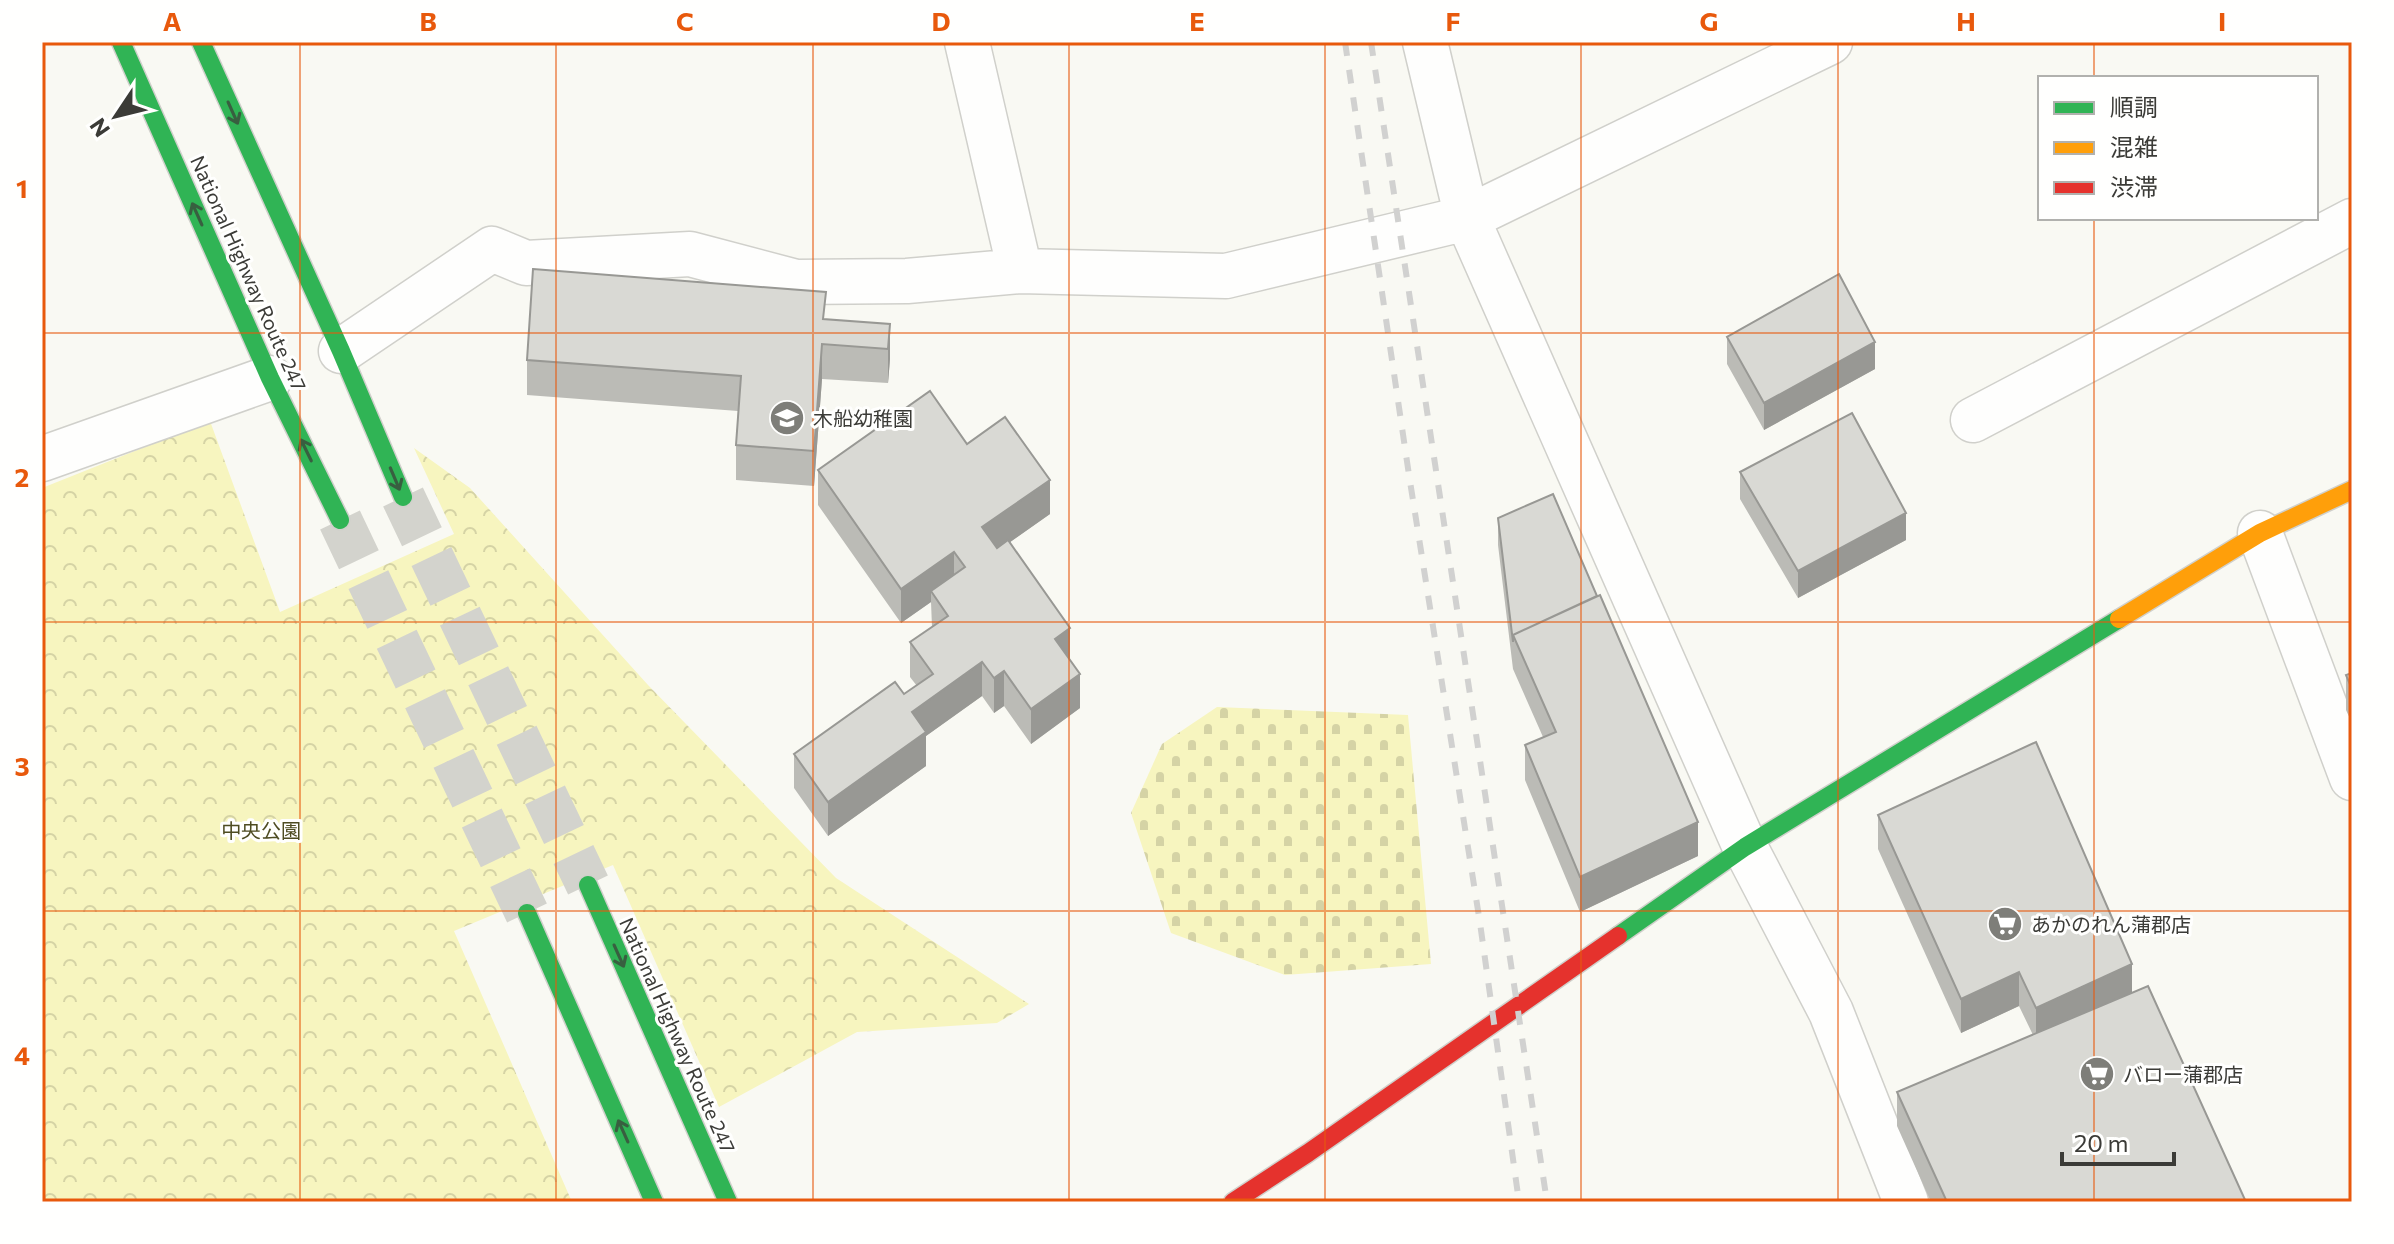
<svg xmlns="http://www.w3.org/2000/svg" width="2394" height="1244" viewBox="0 0 2394 1244" font-family="Commissioner,'Noto Sans JP',sans-serif">
  <style>
    .forest { fill: url(#forest-crowns) }
    .cemetery { fill: url(#cemetery-stones) }
    .lines { fill: none; stroke-linecap: round; stroke-linejoin: round }
    .highway-tunnel { stroke: #d3d3cd; stroke-width: 44; stroke-dasharray: 44 22; stroke-linecap: butt }
    .street-casing { stroke: #d0d0cb; stroke-width: 47 }
    .fast-casing { stroke: #d0d0cb; stroke-width: 21 }
    .slow-casing { stroke: #d0d0cb; stroke-width: 21 }
    .jam-casing { stroke: #d0d0cb; stroke-width: 21 }
    .street { stroke: #fefefd; stroke-width: 44 }
    .fast { stroke: #30b455; stroke-width: 18 }
    .slow { stroke: #ff9f0a; stroke-width: 18 }
    .jam { stroke: #e5322d; stroke-width: 18 }
    .rail { stroke: #d1d1d0; stroke-width: 6; stroke-dasharray: 14 14; stroke-linecap: butt }
    .wall { fill: #bbbbb6 }
    .shaded-wall { fill: #989894 }
    .building { fill: #d9d9d4; stroke: #989894; stroke-width: 2 }
    .oneway { stroke: #385f40 }
    .grid { fill: none; stroke: #e8590c; stroke-width: 2; stroke-opacity: 0.55 }
    .labels { text-anchor: middle; dominant-baseline: central; stroke-width: 6; stroke-linejoin: round; paint-order: stroke }
    .street-label { font-size: 20px; fill: #3b3b37; stroke: #fffffe }
    .poi-label { font-size: 20px; fill: #3b3b37; stroke: #fffffe; text-anchor: start }
    .park-label { font-size: 20px; fill: #4e4c22; stroke: #fffffe }
    .neatline { fill: none; stroke: #e8590c; stroke-width: 3 }
    .grid-label { font-size: 26px; text-anchor: middle; font-weight: bold; fill: #e8590c }
  </style>
  <defs>
    <pattern id="forest-crowns" width="20" height="18" patternUnits="userSpaceOnUse" patternTransform="scale(2)"><rect width="20" height="18" fill="#f7f5bf"/><path d="M2 6a3 3 0 1 1 6 0M12 15a3 3 0 1 1 6 0" fill="none" stroke="#d5d3a5"/></pattern>
    <pattern id="cemetery-stones" width="16" height="16" patternUnits="userSpaceOnUse" patternTransform="scale(2)"><rect width="16" height="16" fill="#f7f5bf"/><path d="M2 7V4a2 2 0 0 1 4 0v3zM10 15v-3a2 2 0 0 1 4 0v3z" fill="#d5d3a5"/></pattern>
  </defs>
  <rect width="100%" height="100%" fill="#f9f9f3"/>
  <path class="forest" d="M210 421 280 612 454 534 414 448 470 488 648 685 836 878 1029 1004 997 1023 857 1032 719 1107 613 865 454 931 572 1202H42V488Z"/>
  <path class="cemetery" d="M1217 707 1408 715 1431 964 1285 975 1171 933 1131 813 1162 744Z"/>
  <g class="lines">
    <path class="highway-tunnel" d="M403 497 588 885
      M340 520 527 913"/>
    <g class="street-casing">
      <path id="street" d="M967 42 1020 271
        M1425 42 1467 218 1745 847 1831 1012 1906 1202
        M341 351 492 249 526 263 690 254 796 282 907 281 1020 271 1226 276 1467 218 1830 42
        M1973 420 2352 221
        M42 459 270 378
        M2260 533 2352 778"/>
    </g>
    <g class="fast-casing">
      <path id="fast" d="M121 42 270 378 340 520
        M201 42 341 351 403 497
        M588 885 728 1202
        M527 913 654 1202
        M1618 936 1745 847 2119 619"/>
    </g>
    <g class="slow-casing">
      <path id="slow" d="M2119 619 2260 533 2352 490"/>
    </g>
    <g class="jam-casing">
      <path id="jam" d="M1233 1202 1308 1153 1618 936"/>
    </g>
    <use href="#street" class="street"/>
    <use href="#fast" class="fast"/>
    <use href="#slow" class="slow"/>
    <use href="#jam" class="jam"/>
    <path class="rail" d="M1345 42 1409 475 1480 923 1519 1202
      M1371 42 1547 1202"/>
  </g>
  <path class="wall" d="M826 319 890 324V359L888 383 822 379 814 486 736 480V445L738 411 527 395V360Z
    M1727 337 1875 369 1764 430 1727 364Z
    M967 444 1050 514 1010 542 1070 660 1080 708 1031 744 1004 706 994 713 982 696 926 736V766L828 836 794 788V754L904 694 917 686 910 677V642L932 627 931 602 901 623 818 505V470Z
    M1740 472 1906 540 1798 598 1740 499Z
    M1498 518 1698 856 1580 912 1525 780V745L1543 737 1513 669 1498 545Z
    M2352 673V723L2346 710V675Z
    M1878 815 2132 993 2246 1202H1931L1897 1126V1092L2033 1035 2019 1006 1961 1033 1878 849Z"/>
  <path class="shaded-wall" d="M890 324V359L888 383V349Z
    M1875 342V369L1764 430V403Z
    M822 344V379L814 486V451Z
    M1050 480V514L982 562V527Z
    M1906 513V540L1798 598V571Z
    M954 552V586L931 591V602L901 623V589Z
    M1070 628V662L1055 639Z
    M982 662V696L926 736V766L828 836V802L912 712Z
    M1004 671V706L994 713V678Z
    M1080 674V708L1031 744V709Z
    M1698 822V856L1580 912V877Z
    M2132 964V999L2036 1042V1008Z
    M2019 972V1006L1961 1033V999Z"/>
  <path class="building" d="M533 269 826 292 823 319 890 324 888 349 822 344 814 451 736 445 741 376 527 360Z
    M1839 274 1875 342 1764 403 1727 337Z
    M930 391 967 444 1005 417 1050 480 982 527 997 548 1008 540 1070 628 1055 639 1080 674 1031 709 1004 671 994 678 982 662 912 712 926 732 828 802 794 754 895 682 904 694 933 674 910 642 948 616 931 591 965 567 954 552 901 589 818 470Z
    M1852 413 1906 513 1798 571 1740 472Z
    M1553 494 1597 596 1513 635V642L1498 518Z
    M1600 595 1698 822 1580 877 1525 745 1556 732 1513 635Z
    M2352 673V689L2346 675Z
    M2036 742 2132 964 2036 1008 2019 972 1961 999 1878 815Z
    M2148 986 2246 1202H1947L1897 1092Z"/>
  <defs><path id="oneway-shaft" d="M-6 0H5M1.5-3L5.5 0L1.5 3" fill="none" stroke-width="1.6" stroke-linecap="round" stroke-linejoin="round" transform="scale(2)"/></defs>
  <g class="oneway">
    <use href="#oneway-shaft" transform="translate(233 113) rotate(66)"/>
    <use href="#oneway-shaft" transform="translate(197 214) rotate(-114)"/>
    <use href="#oneway-shaft" transform="translate(306 450) rotate(-116)"/>
    <use href="#oneway-shaft" transform="translate(395 479) rotate(67)"/>
    <use href="#oneway-shaft" transform="translate(619 956) rotate(66)"/>
    <use href="#oneway-shaft" transform="translate(623 1131) rotate(-114)"/>
  </g>
  <path class="grid" d="M300 42V1202M556 42V1202M813 42V1202M1069 42V1202M1325 42V1202M1581 42V1202M1838 42V1202M2094 42V78M2094 218V1202M42 333H2352M42 622H2352M42 911H2352"/>
  <defs>
    <g id="school-disc" transform="scale(1.8)"><circle r="9.5" fill="#7e7e79" stroke="#fffffe"/><path d="M0-5L7-2L0 1L-7-2ZM-4 1L0 2.5L4 1V4Q0 6-4 4Z" fill="#fff"/></g>
    <g id="supermarket-disc" transform="scale(1.8)"><circle r="9.5" fill="#7e7e79" stroke="#fffffe"/><path d="M-6-5.5h2.5l.6 2H6L4.5 2H-2.5L-4.4-4H-6ZM-1.5 3.2a1.3 1.3 0 1 0 .1 0ZM3 3.2a1.3 1.3 0 1 0 .1 0Z" fill="#fff"/></g>
  </defs>
  <g fill-rule="evenodd">
    <use href="#school-disc" x="787" y="418"/>
    <use href="#supermarket-disc" x="2005" y="924"/>
    <use href="#supermarket-disc" x="2097" y="1074"/>
  </g>
  <g class="labels">
    <g class="street-label">
      <text transform="translate(249 273) rotate(66)">National Highway Route 247</text>
      <text transform="translate(678 1035) rotate(66)">National Highway Route 247</text>
    </g>
    <g class="poi-label">
      <text x="813" y="418">木船幼稚園</text>
      <text x="2031" y="924">あかのれん蒲郡店</text>
      <text x="2123" y="1074">バロー蒲郡店</text>
    </g>
    <g class="park-label">
      <text x="261" y="830">中央公園</text>
    </g>
  </g>
  <rect width="2394" height="1244" fill="none" stroke="#fffffe" stroke-width="88"/>
  <rect x="2038" y="76" width="280" height="144" fill="#fffffe" stroke="#b1b1ae" stroke-width="2"/>
  <rect x="2054" y="102" width="40" height="12" fill="#30b455" stroke="#b1b1ae" stroke-width="2"/>
  <text x="2110" y="116" font-size="24" fill="#3b3b37">順調</text>
  <rect x="2054" y="142" width="40" height="12" fill="#ff9f0a" stroke="#b1b1ae" stroke-width="2"/>
  <text x="2110" y="156" font-size="24" fill="#3b3b37">混雑</text>
  <rect x="2054" y="182" width="40" height="12" fill="#e5322d" stroke="#b1b1ae" stroke-width="2"/>
  <text x="2110" y="196" font-size="24" fill="#3b3b37">渋滞</text>
  <g transform="translate(116 116) rotate(235)" stroke="#fffffe" stroke-width="6" paint-order="stroke">
  <path d="M0-6L14 30L0 20L-14 30Z" fill="#3b3b37"/>
  <text y="-12" font-size="22" font-weight="bold" text-anchor="middle" fill="#3b3b37">N</text>
  </g>
  <path d="M2062 1152v12h112v-12" fill="none" stroke="#3b3b37" stroke-width="4"/>
  <text x="2074" y="1152" font-size="24" fill="#3b3b37" stroke="#fffffe" stroke-width="6" paint-order="stroke">20 m</text>
  <rect x="44" y="44" width="2306" height="1156" class="neatline"/>
  <g class="grid-label">
    <text x="172" y="31">A</text>
    <text x="428" y="31">B</text>
    <text x="685" y="31">C</text>
    <text x="941" y="31">D</text>
    <text x="1197" y="31">E</text>
    <text x="1453" y="31">F</text>
    <text x="1709" y="31">G</text>
    <text x="1966" y="31">H</text>
    <text x="2222" y="31">I</text>
    <text x="22" y="198">1</text>
    <text x="22" y="487">2</text>
    <text x="22" y="776">3</text>
    <text x="22" y="1065">4</text>
  </g>
</svg>
